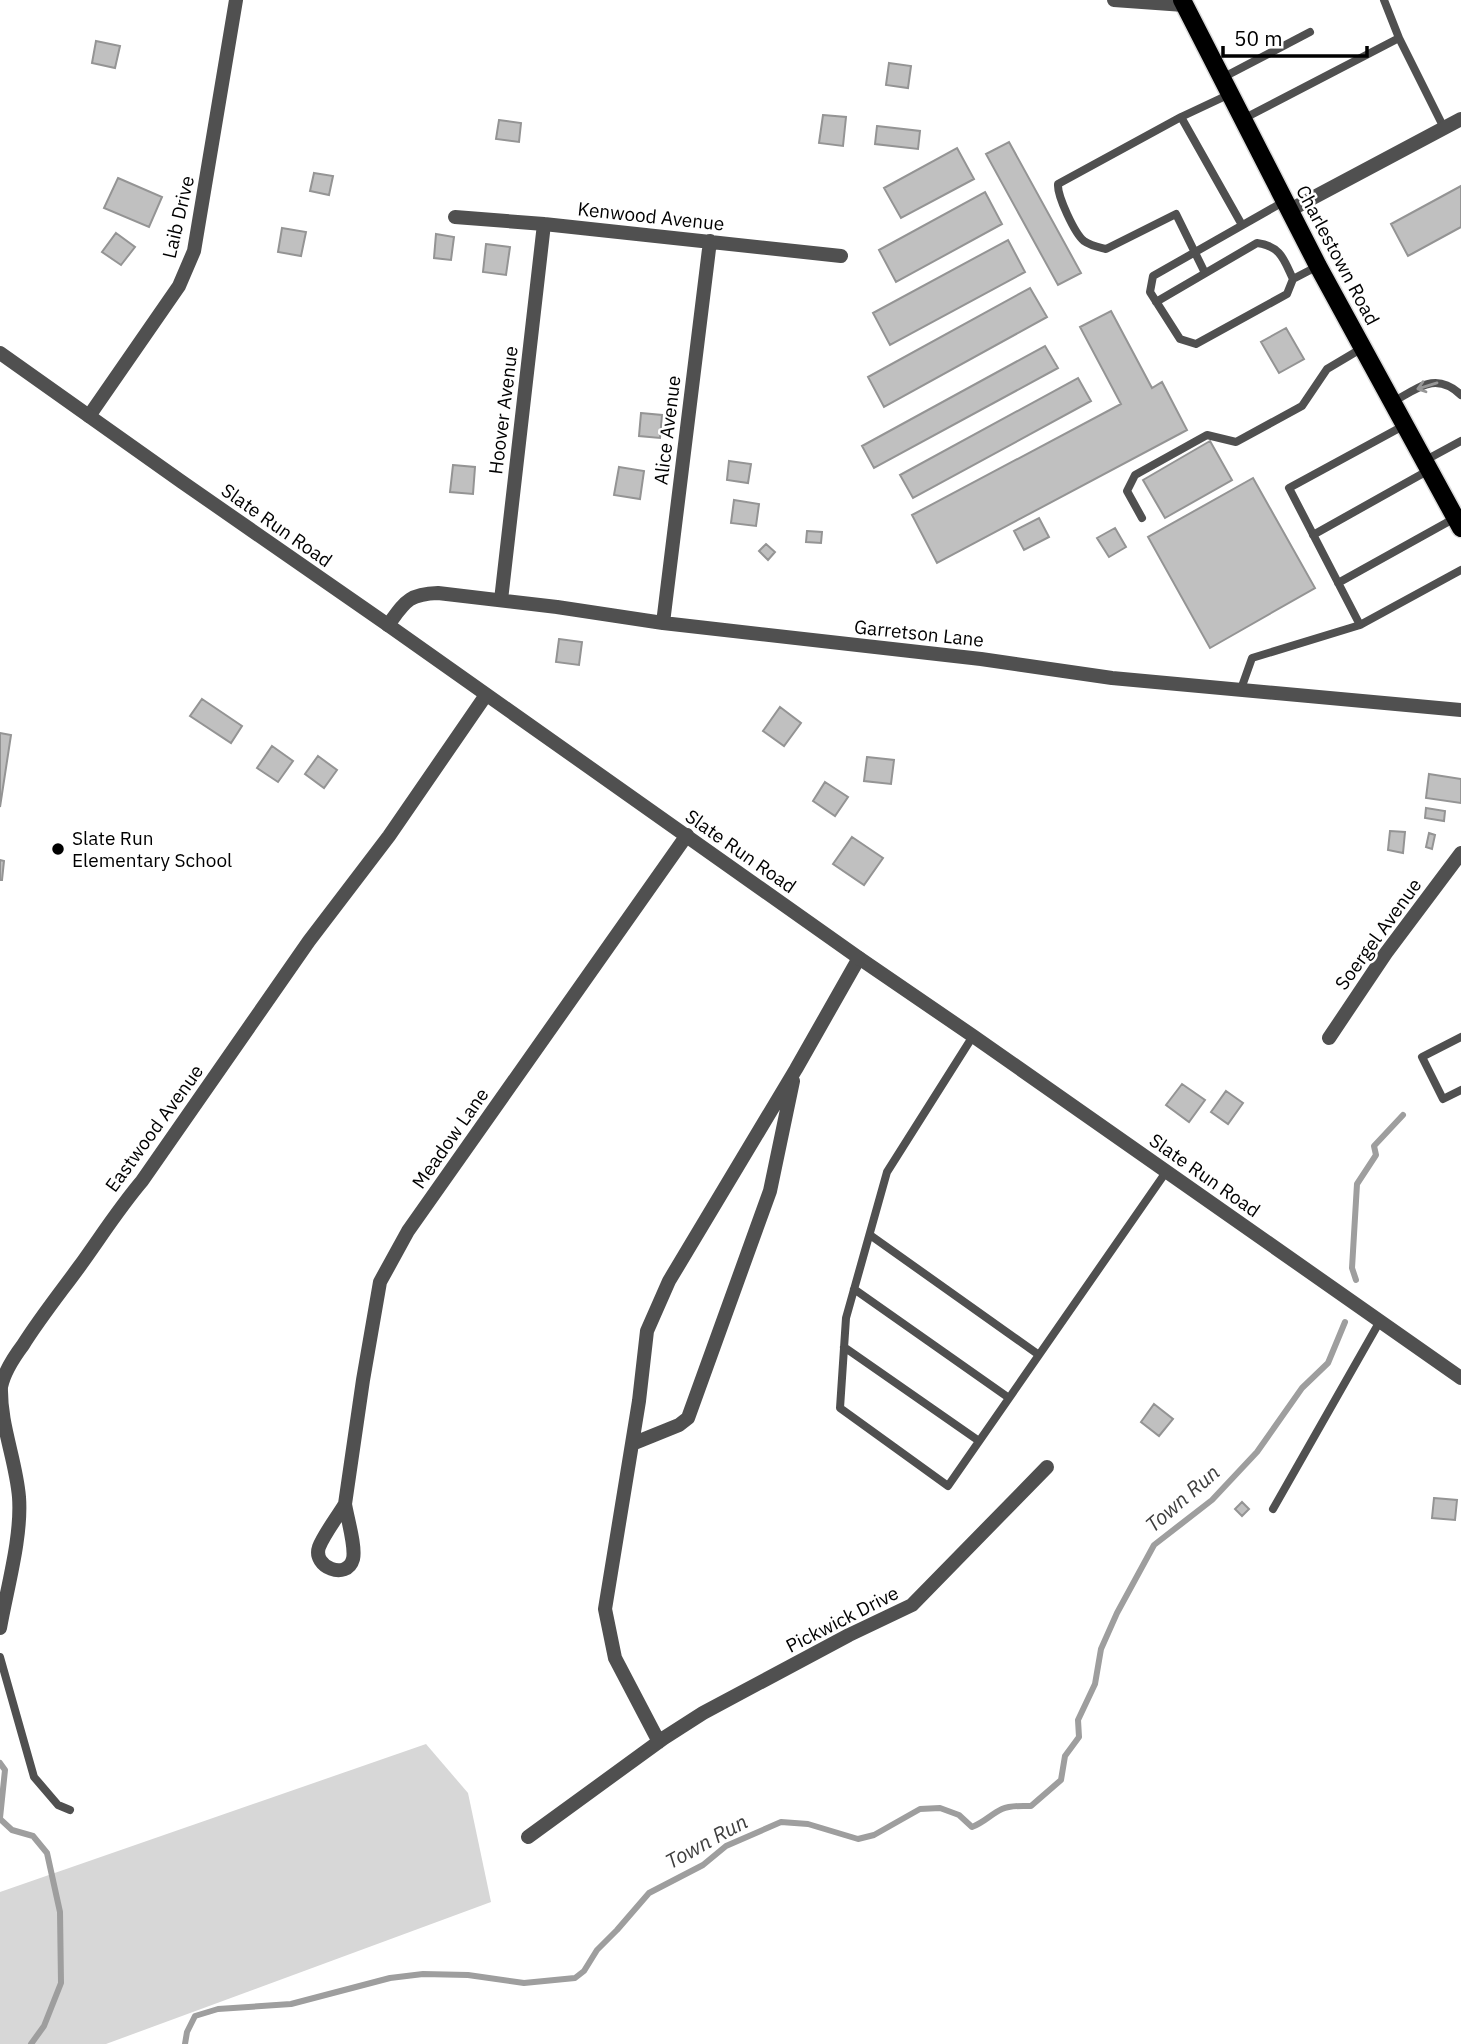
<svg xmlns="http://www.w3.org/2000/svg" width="1461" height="2044" viewBox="0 0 1461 2044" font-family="'IBM Plex Sans',sans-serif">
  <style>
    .green { fill: #d7d7d7 }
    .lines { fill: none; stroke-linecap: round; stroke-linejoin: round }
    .stream { stroke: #9e9e9e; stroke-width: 6 }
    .building { fill: #c0c0c0; stroke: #949494; stroke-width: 2 }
    .primary-casing { stroke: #dbdbdb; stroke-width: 21 }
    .service { stroke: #505050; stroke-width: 8 }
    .minor { stroke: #505050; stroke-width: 14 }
    .tertiary { stroke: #505050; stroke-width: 14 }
    .primary { stroke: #000; stroke-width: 18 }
    .oneway { stroke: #969696 }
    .poi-dot { fill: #000; stroke: #fff; stroke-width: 2.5 }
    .labels { text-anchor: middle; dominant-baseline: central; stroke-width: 5; stroke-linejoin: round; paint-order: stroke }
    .street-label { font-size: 19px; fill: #000; stroke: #fff }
    .poi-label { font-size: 19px; fill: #000; stroke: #fff; text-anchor: start }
    .water-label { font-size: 21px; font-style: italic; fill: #3f3f3f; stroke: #fff }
  </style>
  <rect width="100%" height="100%" fill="#fff"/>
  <path class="green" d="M426 1744 468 1793 491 1902 106 2044H0V1892Z"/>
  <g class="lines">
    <path class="stream" d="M1356 1280 1352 1268 1357 1184 1376 1155 1374 1146 1403 1115
      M0 1763 5 1770 0 1818
      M0 1819 12 1830 33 1836 47 1853 60 1912 61 1983 44 2026 31 2044
      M185 2044 187 2032 195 2016 218 2009 291 2004 390 1978 423 1974 468 1975 524 1983 575 1978 584 1971 597 1950 617 1930 649 1893 703 1865 726 1846 781 1822 808 1824 858 1839 874 1835 920 1809 940 1808 959 1815 972 1827C985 1822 991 1814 1002 1809 1011 1805 1021 1806 1031 1806L1061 1780 1065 1756 1079 1737 1078 1720 1095 1684 1101 1649 1117 1613 1154 1545 1212 1500 1257 1452 1302 1388 1328 1363 1345 1322"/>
  </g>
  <path class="building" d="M96 41 120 46 115 68 92 63Z
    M889 63 911 66 908 88 886 85Z
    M823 115 846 117 843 146 819 143Z
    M499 120 521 123 519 142 496 139Z
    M877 126 920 131 918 149 875 144Z
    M1009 142 1081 273 1058 285 986 154Z
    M957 148 974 179 901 218 884 188Z
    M314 173 333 176 329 195 310 191Z
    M118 178 162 197 149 227 104 208Z
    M1461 186V227L1408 256 1391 224Z
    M985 192 1002 224 896 282 879 250Z
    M282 228 306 232 301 256 278 252Z
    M116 233 135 247 121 265 102 252Z
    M436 234 454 237 451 260 434 258Z
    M1008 240 1025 272 890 345 873 313Z
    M486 244 510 247 506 275 483 272Z
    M1030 288 1047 317 884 407 868 377Z
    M1111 311 1152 388 1162 382 1187 430 937 563 912 515 1121 404 1080 327Z
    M1286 328 1304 359 1279 373 1261 342Z
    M1045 346 1058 368 874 468 862 446Z
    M1078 378 1091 401 913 498 900 475Z
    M641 413 662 415 660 438 639 436Z
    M1210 441 1232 480 1165 518 1143 480Z
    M729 461 751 464 748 483 727 480Z
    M453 465 475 467 473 494 450 492Z
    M619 467 644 471 640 499 614 495Z
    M1253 478 1315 588 1210 648 1148 537Z
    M734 500 759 504 756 526 731 523Z
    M1039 518 1049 537 1024 550 1014 531Z
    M1115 528 1126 547 1109 557 1097 538Z
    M807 531 822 532 821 543 806 542Z
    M766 544 775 552 768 560 759 551Z
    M559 639 582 642 579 665 556 662Z
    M202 699 242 726 231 743 190 716Z
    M780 707 801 723 784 746 763 731Z
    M0 733 11 735 0 807Z
    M272 746 293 761 278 782 257 768Z
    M318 756 337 770 324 788 305 774Z
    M867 757 894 760 891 784 864 781Z
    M1429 774 1461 779V803L1426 798Z
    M825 782 848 797 835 816 813 801Z
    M1426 808 1445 811 1444 821 1425 818Z
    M1390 831 1405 832 1403 853 1388 850Z
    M1429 833 1435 835 1432 849 1426 847Z
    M852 837 883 858 864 885 833 864Z
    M0 860 4 861 2 880H0Z
    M1182 1084 1205 1100 1189 1122 1166 1105Z
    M1226 1091 1243 1103 1228 1124 1211 1112Z
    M1154 1404 1173 1419 1159 1436 1141 1422Z
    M1434 1498 1457 1500 1455 1520 1432 1518Z
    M1242 1502 1249 1509 1242 1516 1235 1509Z"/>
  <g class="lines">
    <g class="primary-casing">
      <path id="primary" d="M1182 0 1318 266 1461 528"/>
    </g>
    <path class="service" d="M1384 0 1399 38
      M1222 78 1310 32
      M1181 117 1230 94
      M1243 119 1399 38 1444 128
      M1285 201 1153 276 1150 292 1180 339 1196 344 1287 294 1293 279 1318 266
      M1205 273 1176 214 1106 249C1098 247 1091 246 1084 241 1075 234 1057 196 1058 184L1181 117 1242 225
      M1156 302 1257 243C1281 246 1284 260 1293 279
      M1393 402C1418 388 1436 371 1461 395
      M1424 461 1461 441
      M1142 518 1127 491 1135 475 1207 435 1236 442 1302 406 1327 369 1364 347
      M1313 535 1429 470
      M1338 583 1455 518
      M1360 625 1461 570
      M1241 689 1252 658 1360 625 1289 488 1405 425
      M973 1036 887 1172 846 1318 840 1408 948 1486 1166 1172
      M1461 1037 1422 1057 1443 1099 1461 1090
      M870 1235 1039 1355
      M854 1289 1009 1398
      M844 1347 979 1441
      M1273 1509 1380 1321
      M0 1657 34 1777 58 1805 70 1810"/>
    <path class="minor" d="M1114 0 1184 5
      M1290 210 1461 119
      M455 217 544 224 841 256
      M89 416 179 286 194 251 236 0
      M501 600 544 224
      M663 623 710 241
      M388 625C405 602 408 594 438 593L557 607 663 623 981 659 1112 678 1461 710
      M1329 1038 1386 953 1461 853
      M632 1444 679 1425 688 1418 770 1191 793 1081
      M345 1504 363 1380 380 1282 408 1231 687 835
      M345 1504C347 1517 356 1547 353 1559 347 1581 312 1567 319 1547 324 1534 338 1516 345 1504Z
      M0 1628C7 1588 22 1537 19 1497 16 1460 0 1425 1 1387 4 1372 14 1357 23 1345 40 1318 60 1293 79 1267 100 1238 119 1208 142 1181L309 941 389 836 486 695
      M659 1742 615 1658 605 1609 639 1401 647 1331 669 1281 796 1069 859 958
      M528 1837 664 1738 703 1713 849 1635 912 1605 1047 1467"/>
    <path class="tertiary" d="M0 353 182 482 388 625 859 958 973 1036 1461 1378"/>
    <use href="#primary" class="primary"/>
  </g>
  <defs><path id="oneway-shaft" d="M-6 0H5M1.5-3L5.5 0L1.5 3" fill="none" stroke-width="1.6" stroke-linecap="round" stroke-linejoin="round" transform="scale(1.75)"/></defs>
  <use class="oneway" href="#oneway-shaft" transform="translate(1427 386) rotate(163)"/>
  <circle class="poi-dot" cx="58" cy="849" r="7"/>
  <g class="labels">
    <g class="street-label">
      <text transform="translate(651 216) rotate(6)">Kenwood Avenue</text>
      <text transform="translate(178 217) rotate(-77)">Laib Drive</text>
      <text transform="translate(1338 255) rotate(62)">Charlestown Road</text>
      <text transform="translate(503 410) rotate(-83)">Hoover Avenue</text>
      <text transform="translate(667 430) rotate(-83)">Alice Avenue</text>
      <text transform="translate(277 525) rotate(35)">Slate Run Road</text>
      <text transform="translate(919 633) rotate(6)">Garretson Lane</text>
      <text transform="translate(741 851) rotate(35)">Slate Run Road</text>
      <text transform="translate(1378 934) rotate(-54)">Soergel Avenue</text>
      <text transform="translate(154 1128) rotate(-54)">Eastwood Avenue</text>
      <text transform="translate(450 1138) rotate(-55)">Meadow Lane</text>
      <text transform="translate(1205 1175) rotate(35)">Slate Run Road</text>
      <text transform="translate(842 1619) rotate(-27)">Pickwick Drive</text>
    </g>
    <g class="poi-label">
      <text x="72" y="838">Slate Run<tspan x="72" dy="22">Elementary School</tspan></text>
    </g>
    <g class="water-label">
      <text transform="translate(1182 1498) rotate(-41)">Town Run</text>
      <text transform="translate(706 1841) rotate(-29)">Town Run</text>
    </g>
  </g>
  <path d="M1223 46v10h144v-10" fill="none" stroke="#000000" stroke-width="3.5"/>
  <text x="1234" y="46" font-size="21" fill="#000000" stroke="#ffffff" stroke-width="5" paint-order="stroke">50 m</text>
</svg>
